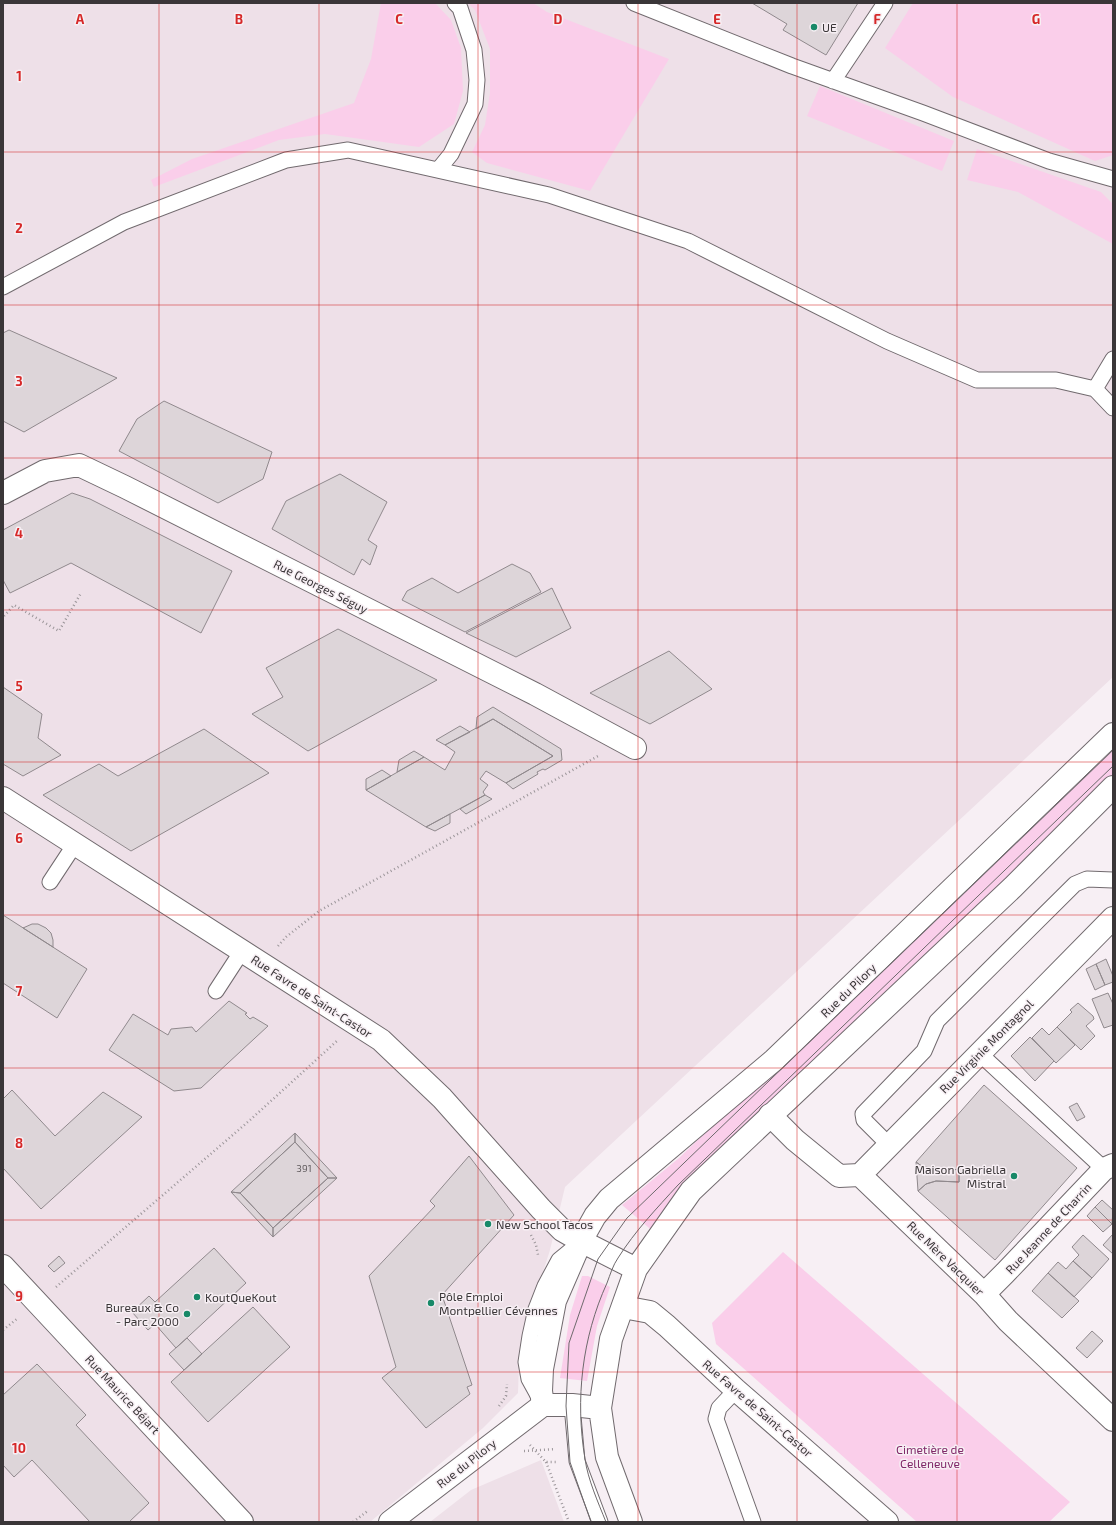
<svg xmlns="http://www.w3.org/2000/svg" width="1116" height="1525" viewBox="0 0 1116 1525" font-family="'Exo 2',sans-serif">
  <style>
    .built { fill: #eee0e8 }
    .green { fill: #faceea }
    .building { fill: #ddd5d9; stroke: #90898d }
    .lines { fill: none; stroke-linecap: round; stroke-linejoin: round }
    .lane-casing { stroke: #716a6e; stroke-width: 17 }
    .street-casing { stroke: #716a6e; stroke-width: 24 }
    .secondary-casing { stroke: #716a6e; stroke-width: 24 }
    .path { stroke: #9c969a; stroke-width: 2.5; stroke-dasharray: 1 3; stroke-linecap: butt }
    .lane { stroke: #fff; stroke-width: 15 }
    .street { stroke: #fff; stroke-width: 22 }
    .secondary { stroke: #fff; stroke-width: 22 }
    .tram { stroke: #6e696c; stroke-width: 1 }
    .grid { fill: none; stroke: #d62828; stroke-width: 1; stroke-opacity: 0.55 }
    .poi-dot { fill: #188968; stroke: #f7eff4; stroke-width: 1.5 }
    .labels { text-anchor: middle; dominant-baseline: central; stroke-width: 3; stroke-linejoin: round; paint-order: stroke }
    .number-label { font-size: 10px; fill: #635e60 }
    .poi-label { font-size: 12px; fill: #3a3638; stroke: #f7eff4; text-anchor: start }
    .street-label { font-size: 12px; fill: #3a3638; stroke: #f7eff4 }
    .park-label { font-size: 12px; fill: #812869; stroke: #f7eff4 }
    .grid-label { font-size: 13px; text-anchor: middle; font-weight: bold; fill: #d62828; stroke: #f7eff4; stroke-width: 3; stroke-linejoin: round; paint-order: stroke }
  </style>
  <rect width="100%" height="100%" fill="#f7eff4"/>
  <path class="built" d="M3 3H1113V677L565 1187 550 1250 524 1331 519 1364 518 1393 483 1428 370 1522H3Z
    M541 1460 564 1522H430L471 1490Z"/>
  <path class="green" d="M381 3H435L451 20 461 48 463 91 454 124 419 147 325 134 279 140 154 187 151 180 192 159 354 103 371 59Z
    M468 3H533L547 12 669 59 590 191 487 163 472 152 485 125 490 93V49L475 10Z
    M913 3H1113V155L1095 161 953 97 885 48Z
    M820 86 954 141 942 171 807 116Z
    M977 149 1101 192 1113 204V244L1018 192 967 180Z
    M1113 742V778L655 1233 622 1205 679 1158Z
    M783 1252 1070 1502 1049 1522H917L716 1344 712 1323Z
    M582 1276H588L610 1287 597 1326 587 1381 560 1378 570 1315Z"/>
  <path class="building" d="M752 3H858L826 55 783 30 787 24Z
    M9 330 117 378 24 432 3 421V333Z
    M164 401 272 452 263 479 218 503 119 451 137 419Z
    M340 474 387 502 368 540 377 546 370 565 362 559 354 575 272 529 286 501Z
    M72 493 90 499 232 571 201 633 71 563 10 593 3 580V530Z
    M512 564 530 573 541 592 465 632 402 600 407 591 432 578 458 593Z
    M552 588 571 628 516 657 466 633Z
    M338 629 437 680 308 751 252 714 283 697 266 668Z
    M669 651 712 689 650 724 590 693Z
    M3 687 42 714 38 738 61 755 23 776 3 764Z
    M493 707 561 749 562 760 545 770 543 769 537 772 538 774 513 789 506 783 553 756 493 719 476 729 477 717Z
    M493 719 553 756 506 783 486 771 480 779 488 785 483 792 485 795 426 827 366 790 424 757 445 770 455 752 445 745Z
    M460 726 470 732 445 745 436 740Z
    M204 729 269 773 131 851 43 795 99 764 118 776Z
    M414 751 424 757 397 772 399 760Z
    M382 770 391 776 366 790V779Z
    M485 795 492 799 466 814 460 809Z
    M450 814V823L435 831 426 827Z
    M3 915 87 969 57 1018 3 983Z
    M32 924H38L46 928 51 933 53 940V947L23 928Z
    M1106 959 1113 976V982L1105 985 1096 964Z
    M1096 964 1105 985 1095 990 1086 969Z
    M1108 993 1113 1004V1025L1104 1028 1092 999Z
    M229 1001 247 1013 245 1014 250 1019 253 1017 268 1026 201 1088 174 1091 109 1050 133 1014 168 1035 171 1029 192 1027 196 1032Z
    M1078 1003 1093 1016 1094 1019 1086 1026 1095 1036 1081 1050 1057 1027 1072 1012 1070 1010Z
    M1057 1027 1075 1045 1056 1063 1032 1038 1042 1028 1049 1035Z
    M1030 1037 1054 1061 1035 1081 1011 1056Z
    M984 1085 1077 1168 995 1260 918 1191 926 1184 936 1181 959 1182V1169L947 1171 939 1168 923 1167 916 1162Z
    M12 1090 55 1136 103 1092 142 1117 41 1209 3 1168V1099Z
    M1077 1103 1085 1117 1077 1121 1069 1107Z
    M295 1133 337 1178H328L295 1142Z
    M295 1133V1142L240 1193 231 1192Z
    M295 1142 328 1178 273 1228 240 1193Z
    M469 1156 514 1215 442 1295 472 1385 467 1387 470 1394 426 1428 382 1378 396 1367 369 1276 435 1206 430 1201Z
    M916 1162 923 1167 939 1168 947 1171 959 1169V1182L936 1181 926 1184 918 1191Z
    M328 1178H337L273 1237V1228Z
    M231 1192 240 1193 273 1228V1237Z
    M1102 1200 1113 1210 1112 1224 1095 1207Z
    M1095 1207 1112 1224 1103 1232 1087 1216Z
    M1113 1234V1254L1103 1245Z
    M1083 1235 1109 1259 1092 1278 1073 1261 1079 1255 1072 1247Z
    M214 1248 246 1283 176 1348 155 1324 148 1330 132 1312 149 1296 155 1302Z
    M59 1256 65 1263 54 1272 48 1266Z
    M1073 1261 1092 1278 1074 1297 1048 1273 1058 1262 1066 1269Z
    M1048 1273 1079 1301 1062 1318 1032 1291Z
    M253 1307 290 1347 208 1422 171 1382Z
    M1092 1331 1103 1341 1087 1358 1076 1348Z
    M187 1338 202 1354 184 1370 169 1354Z
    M37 1364 86 1415 76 1425 149 1503 129 1522H90L32 1460 14 1477 3 1465V1395Z"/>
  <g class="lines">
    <g class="lane-casing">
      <path id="lane" d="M634 3 792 66 923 113 1049 161 1113 179
        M833 81 885 3
        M438 170 451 154 475 104 477 80 474 50 460 8 455 3
        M3 287 124 222 286 160 348 150 549 195 688 241 887 341 977 380H1056L1095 389 1113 408
        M1095 389 1113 359
        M50 882 75 844
        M216 991 242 951
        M979 1053 1104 1169
        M889 1145 864 1120 863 1114 924 1051 937 1021 1075 884 1087 879 1113 880
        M736 1390 719 1408 716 1419 753 1522
        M540 1399 529 1379 526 1362 530 1336 536 1309 545 1286 559 1260 576 1246
        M572 1405 577 1461 600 1522"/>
    </g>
    <g class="street-casing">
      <path id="street" d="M3 493 45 471 79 465 125 487 535 694 635 748
        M3 798 381 1040 442 1098 541 1209 562 1230 581 1241
        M770 1115 795 1140 839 1176 860 1175 984 1294 1008 1321 1113 1420
        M860 1175 1113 918
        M3 1266 242 1522
        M984 1294 1005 1273 1104 1169 1113 1165
        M623 1307 650 1312 667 1326 736 1390 887 1522
        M390 1522 543 1405"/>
    </g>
    <g class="secondary-casing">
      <path id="secondary" d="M581 1241 636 1269
        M600 1408 572 1405H543L541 1391 542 1369 555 1301 581 1241 595 1216 609 1199 774 1060 1113 734
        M631 1522 607 1457 600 1408 611 1339 636 1269 691 1191 1013 887 1113 787"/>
    </g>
    <path class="path" d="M4 616 14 605 59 631 81 593
      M278 946 286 937 319 911 598 756
      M531 1235 536 1245 538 1255
      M56 1287 249 1121 338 1040
      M3 1330 18 1318
      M499 1406 506 1396 507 1384
      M530 1445 546 1462H558
      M524 1451 555 1449
      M546 1462 569 1522
      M353 1522 369 1510"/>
    <use href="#lane" class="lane"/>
    <use href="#street" class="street"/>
    <use href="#secondary" class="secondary"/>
    <path class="tram" d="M591 1522 570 1462 566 1406 569 1343 598 1259 627 1218 1113 749
      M606 1522C598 1502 588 1480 585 1459 575 1399 582 1338 607 1283 610 1275 613 1265 618 1258 635 1231 657 1208 678 1185L1113 766"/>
  </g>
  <path class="grid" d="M159 3V1522M319 3V1522M478 3V1522M638 3V1522M797 3V1522M957 3V1522M3 152H1113M3 305H1113M3 458H1113M3 610H1113M3 762H1113M3 915H1113M3 1068H1113M3 1220H1113M3 1372H1113"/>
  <g class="poi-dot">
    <circle cx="814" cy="27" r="4"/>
    <circle cx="1014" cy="1176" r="4"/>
    <circle cx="488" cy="1224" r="4"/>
    <circle cx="197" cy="1297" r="4"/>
    <circle cx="431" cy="1303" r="4"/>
    <circle cx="187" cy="1314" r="4"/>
  </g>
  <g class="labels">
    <g class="number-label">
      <text x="304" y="1168">391</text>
    </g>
    <g class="poi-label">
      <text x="822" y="27">UE</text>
      <text x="1006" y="1169" text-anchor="end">Maison Gabriella<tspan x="1006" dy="14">Mistral</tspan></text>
      <text x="496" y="1224">New School Tacos</text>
      <text x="439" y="1296">Pôle Emploi<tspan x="439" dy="14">Montpellier Cévennes</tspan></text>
      <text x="205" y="1297">KoutQueKout</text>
      <text x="179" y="1307" text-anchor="end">Bureaux &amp; Co<tspan x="179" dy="14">- Parc 2000</tspan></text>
    </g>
    <g class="street-label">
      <text transform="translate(321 586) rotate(27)">Rue Georges Séguy</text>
      <text transform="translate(848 990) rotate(-44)">Rue du Pilory</text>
      <text transform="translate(312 996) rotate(33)">Rue Favre de Saint-Castor</text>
      <text transform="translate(986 1046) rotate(-45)">Rue Virginie Montagnol</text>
      <text transform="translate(1048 1228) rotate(-47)">Rue Jeanne de Charrin</text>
      <text transform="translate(946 1258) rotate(44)">Rue Mère Vacquier</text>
      <text transform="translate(123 1394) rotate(47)">Rue Maurice Béjart</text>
      <text transform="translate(758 1408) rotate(41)">Rue Favre de Saint-Castor</text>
      <text transform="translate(466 1463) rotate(-38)">Rue du Pilory</text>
    </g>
    <g class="park-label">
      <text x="930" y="1449">Cimetière de<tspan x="930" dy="14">Celleneuve</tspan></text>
    </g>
  </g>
  <g class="grid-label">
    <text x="80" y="24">A</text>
    <text x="239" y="24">B</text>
    <text x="399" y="24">C</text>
    <text x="558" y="24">D</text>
    <text x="717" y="24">E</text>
    <text x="877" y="24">F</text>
    <text x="1036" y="24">G</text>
    <text x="19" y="81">1</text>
    <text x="19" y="233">2</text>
    <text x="19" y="386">3</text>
    <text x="19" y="538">4</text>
    <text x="19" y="691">5</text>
    <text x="19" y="843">6</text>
    <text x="19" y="996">7</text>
    <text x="19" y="1148">8</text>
    <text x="19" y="1301">9</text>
    <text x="19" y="1453">10</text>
  </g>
  <rect width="1116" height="1525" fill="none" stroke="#3a3638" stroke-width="8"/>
</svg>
